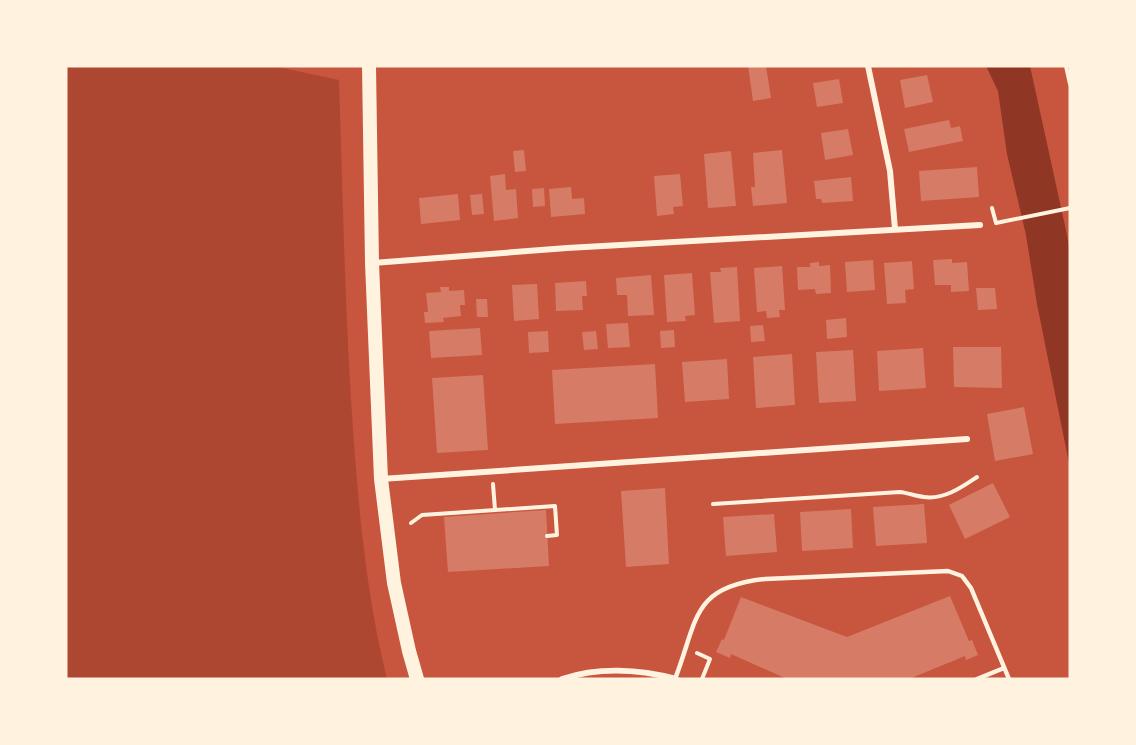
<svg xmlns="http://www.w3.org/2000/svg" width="1136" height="745" viewBox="0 0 1136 745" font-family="Overpass,sans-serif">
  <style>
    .green { fill: #ae4732 }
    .water { fill: #8f3625 }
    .building { fill: #d67c66 }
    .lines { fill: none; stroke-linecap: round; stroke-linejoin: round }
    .path { stroke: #fff3e0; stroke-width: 4 }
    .service { stroke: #fff3e0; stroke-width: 4.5 }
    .minor { stroke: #fff3e0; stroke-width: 6 }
    .primary { stroke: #fff3e0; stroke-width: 14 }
  </style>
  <rect width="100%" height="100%" fill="#c8553d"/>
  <path class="green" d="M66 66H273L339 80C343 201 345 323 354 444 360 524 368 602 387 679H66Z"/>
  <path class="water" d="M986 66H1030L1067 235 1070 253V468L1037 304 1026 235 1007 154 998 91Z"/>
  <path class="building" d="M748 66H766L771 98 753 101Z
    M927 75 933 102 905 108 900 80Z
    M839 79 843 103 817 107 813 83Z
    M949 120 951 128 960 126 963 141 909 152 904 129Z
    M848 129 853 155 825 160 821 133Z
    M524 150 526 171 515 172 513 151Z
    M782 150 787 203 753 206 751 187H755L753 153Z
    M731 151 736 206 708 208 704 154Z
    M977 167 979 197 921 201 919 171Z
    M505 174 506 190 516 189 518 218 494 221 490 176Z
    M680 174 683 206 673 207 674 214 657 216 654 176Z
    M851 177 853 201 822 203 821 199H816L814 181Z
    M571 187 572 199 584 198 585 214 551 217 549 189Z
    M544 188 545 206 533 207 532 189Z
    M458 194 460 220 421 224 419 198Z
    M482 194 484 214 472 215 470 195Z
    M952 259V263L967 262 969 291 951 292V285H935L933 260Z
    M873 260 875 290 847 292 845 262Z
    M912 261 914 289 905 290 906 303 887 304 884 263Z
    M819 262V266L830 265 831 293 816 294 815 289 798 290 797 267H810V263Z
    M782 266 785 310H779L780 317 767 318 766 311 757 312 754 268Z
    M737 267 740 321 714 323 710 272H721L720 268Z
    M692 273 695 315 685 316 686 321 667 322 664 275Z
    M651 275 654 315 628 316 627 295H617L616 278Z
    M586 281 587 296H582L583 310 556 311 555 283Z
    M537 284 539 319 514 321 512 285Z
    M440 287H449V291L464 290 465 305H460L461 316 443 318 444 322 425 323 424 312H428L426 293 441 292Z
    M976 288H995L997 309 978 310Z
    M476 299H487L488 317H477Z
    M846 318 847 337 827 339 826 320Z
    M628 323 630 347 608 348 606 324Z
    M763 325 765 341 751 342 750 326Z
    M480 328 482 355 431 358 429 331Z
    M674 330 675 347 661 348 660 331Z
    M548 331 549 352 529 353 528 332Z
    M596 331 598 349 584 350 582 332Z
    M953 347H1001L1002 388 954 387Z
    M923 348 926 388 879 391 877 351Z
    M853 350 856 401 819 403 816 352Z
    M792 354 795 405 756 408 753 357Z
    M727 359 729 399 685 402 682 362Z
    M655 364 658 418 555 424 552 370Z
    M483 375 488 450 437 453 432 378Z
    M1024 407 1033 454 995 461 987 414Z
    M993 483 1010 517 965 539 949 505Z
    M665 488 669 564 626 567 621 491Z
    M924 504 927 543 876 546 873 507Z
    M851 509 853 548 802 551 800 512Z
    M546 510 549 566 448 572 444 517Z
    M774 514 777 552 726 556 723 517Z
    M950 596 969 641 972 640 978 655 966 660 965 656 909 679H787L731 654 730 658 716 652 722 639 724 640 741 597 847 637Z"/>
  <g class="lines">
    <path class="path" d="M1066 66 1070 84
      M992 208 996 223
      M996 223 1070 208
      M493 484 495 510
      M713 504 900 492C908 493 916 496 924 497 944 500 962 487 977 477
      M411 523 422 515 555 506 557 535 547 536
      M697 653 710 659 702 679"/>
    <path class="service" d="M675 679C698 620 691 587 765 579L948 571 962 576 971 588 1009 679
      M977 679 1004 668"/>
    <path class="minor" d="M868 66 890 171 895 229
      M373 263 567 248 980 225
      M381 479 967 439
      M562 679C598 667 639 669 676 679"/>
    <path class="primary" d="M369 66 372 263 381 479 394 583 409 651 417 679"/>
  </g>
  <rect width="1136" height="745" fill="none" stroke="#fff3e0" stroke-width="135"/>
</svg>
